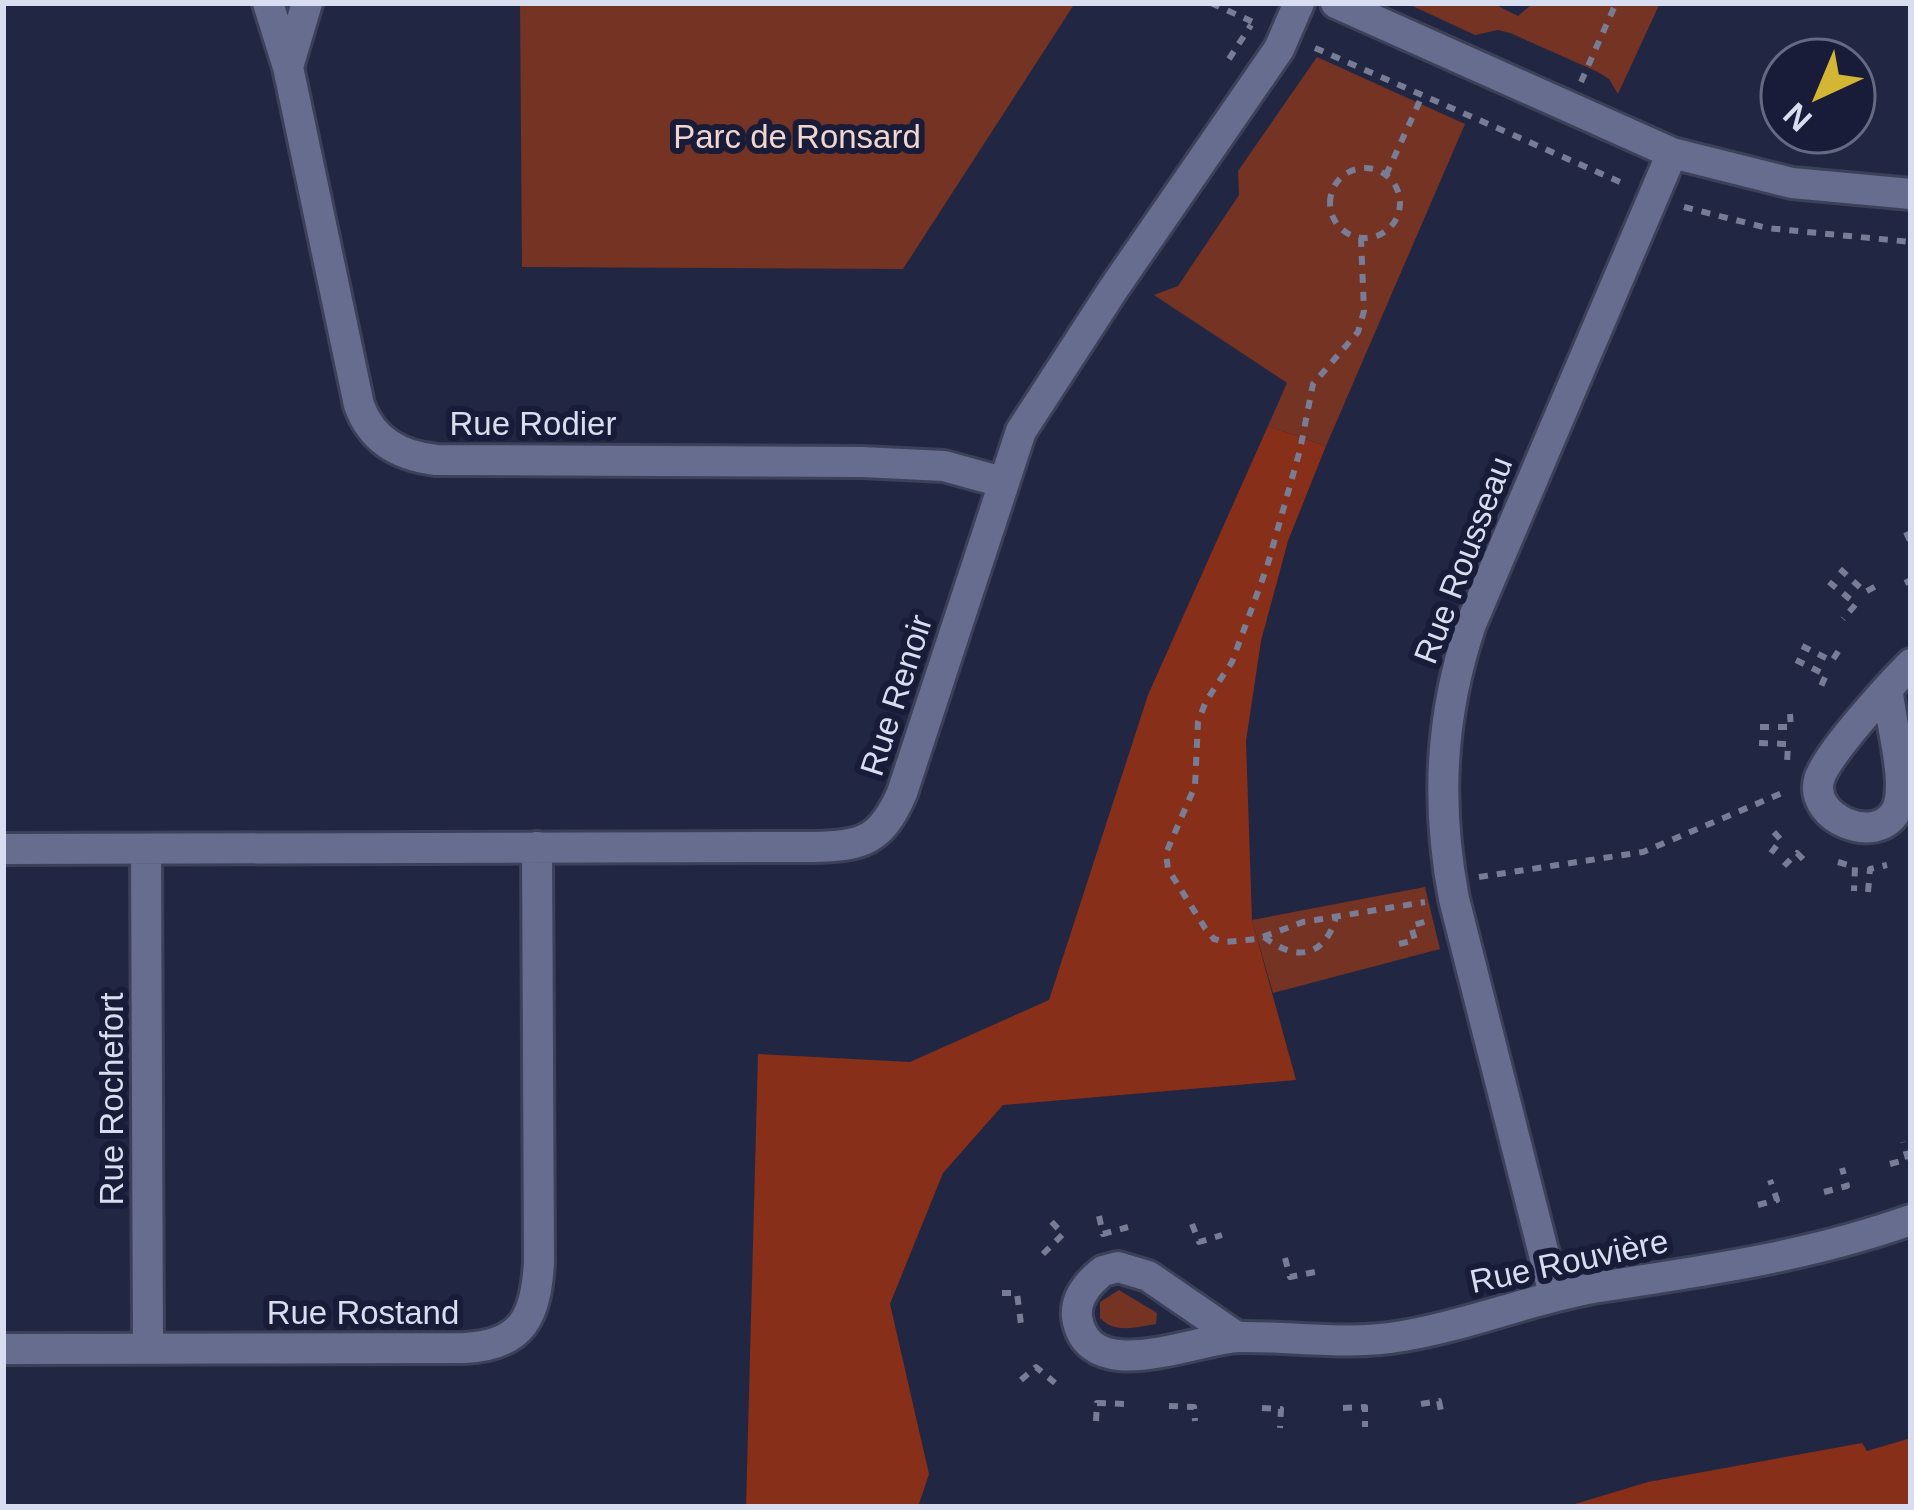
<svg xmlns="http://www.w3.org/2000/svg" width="1914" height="1510" viewBox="0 0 1914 1510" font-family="Helvetica,sans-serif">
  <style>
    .green { fill: #753323 }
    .forest { fill: #872f18 }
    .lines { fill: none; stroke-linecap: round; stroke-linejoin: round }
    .minor-casing { stroke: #3c4058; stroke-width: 36 }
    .path { stroke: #787d95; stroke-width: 6; stroke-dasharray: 9 9; stroke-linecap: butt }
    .minor { stroke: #666d8f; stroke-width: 30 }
    .labels { text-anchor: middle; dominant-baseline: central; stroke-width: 12; stroke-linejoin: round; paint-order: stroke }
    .park-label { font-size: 33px; fill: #f0d6cf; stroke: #181c38 }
    .street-label { font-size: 33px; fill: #d9ddf0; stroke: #181c38 }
  </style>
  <rect width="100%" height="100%" fill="#212643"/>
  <path class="green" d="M520 3H1075L903 269 522 267Z
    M1406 3H1492L1518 16 1533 3H1660L1618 94 1609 79 1598 72 1510 33 1498 30 1475 35Z
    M1317 57 1465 124 1326 446 1268 426 1287 383 1154 295 1178 286 1239 195 1238 171Z
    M1425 887 1440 949 1273 993 1252 920Z
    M1119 1290 1157 1313 1156 1324C1136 1327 1115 1334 1100 1318V1302Z"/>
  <path class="forest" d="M1268 426 1326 446 1288 541 1261 641 1246 741 1252 920 1296 1080 1003 1105 943 1173 890 1304 929 1474 918 1507H746L758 1054 910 1062 1049 1000 1148 695Z
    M1911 1438V1507H1565L1648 1482 1862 1443 1867 1451Z"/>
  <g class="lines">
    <g class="minor-casing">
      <path id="minor" d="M268 3 288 67 359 405C372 441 400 456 436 460L862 462 944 466 1002 482
        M1336 3 1672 153 1792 183 1911 194
        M288 67 307 3
        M1888 692C1890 722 1910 786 1896 811 1876 847 1809 818 1819 780 1825 756 1891 684 1911 664
        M3 849 812 847C863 846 881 841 902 793L1021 431 1114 288 1279 49 1299 3
        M146 849 148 1348
        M1554 1294 1454 899C1436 804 1440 716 1471 624L1672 153
        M1237 1337 1148 1276 1118 1267 1103 1271C1089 1282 1075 1298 1077 1317 1088 1389 1196 1338 1239 1337 1294 1336 1348 1346 1403 1336 1470 1325 1532 1298 1599 1287 1705 1271 1810 1256 1911 1220
        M3 1349 465 1348C524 1345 536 1315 539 1262L537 847"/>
    </g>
    <path class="path" d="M1211 3 1253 22
      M1315 48 1627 185
      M1229 59 1251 25
      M1581 82 1616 3
      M1330 203a35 35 0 1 1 70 0a35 35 0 1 1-70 0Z
      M1386 175 1423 94
      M1684 207 1767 228 1911 242
      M1361 238 1364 311 1358 332 1313 384 1300 450 1267 567 1232 662 1206 701 1198 722 1195 786 1166 853 1168 869 1205 928 1214 939 1226 942 1257 939 1303 922 1425 902
      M1906 532 1911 543
      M1840 569 1865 592 1878 585
      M1829 582 1856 604 1843 619
      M1905 583 1911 580
      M1802 646 1832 661 1841 647
      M1796 660 1826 675 1818 693
      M1760 727H1791L1790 714
      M1759 743 1788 744 1787 764
      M1771 853 1781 840 1772 830
      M1838 862 1855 867 1854 891
      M1784 866 1797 853 1806 862
      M1479 877 1643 852 1787 791
      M1868 892 1870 869 1887 865
      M1264 937C1295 961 1324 959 1336 917
      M1399 944 1415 940 1411 926 1430 920
      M1890 1164 1908 1159 1903 1142
      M1824 1192 1847 1186 1842 1168
      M1758 1205 1777 1200 1770 1180
      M1099 1216 1103 1234 1128 1227
      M1192 1224 1199 1242 1222 1235
      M1043 1254 1063 1234 1049 1219
      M1285 1258 1290 1277 1320 1271
      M1002 1293H1017L1021 1324
      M1021 1380 1036 1367 1055 1383
      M1421 1404 1439 1401 1441 1411
      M1169 1406 1194 1407 1195 1421
      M1262 1408 1281 1409 1280 1428
      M1343 1408 1365 1407V1427
      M1096 1421 1097 1403 1127 1404"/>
    <use href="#minor" class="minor"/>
  </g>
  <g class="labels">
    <g class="park-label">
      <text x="797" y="136">Parc de Ronsard</text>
    </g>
    <g class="street-label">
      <text x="533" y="423">Rue Rodier</text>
      <text transform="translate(1463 560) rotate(-69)">Rue Rousseau</text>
      <text transform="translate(896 695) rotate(-72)">Rue Renoir</text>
      <text transform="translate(111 1099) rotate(-90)">Rue Rochefort</text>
      <text transform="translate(1569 1261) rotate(-12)">Rue Rouvière</text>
      <text x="363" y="1312">Rue Rostand</text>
    </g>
  </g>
  <rect width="1914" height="1510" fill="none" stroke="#d9ddf0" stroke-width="12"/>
  <g transform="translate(1818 96) rotate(224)"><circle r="57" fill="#181c38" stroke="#656982" stroke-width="3"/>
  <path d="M0-9L21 45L0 30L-21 45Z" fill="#d4b635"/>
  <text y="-18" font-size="33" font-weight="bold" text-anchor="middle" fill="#d9ddf0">N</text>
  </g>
</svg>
